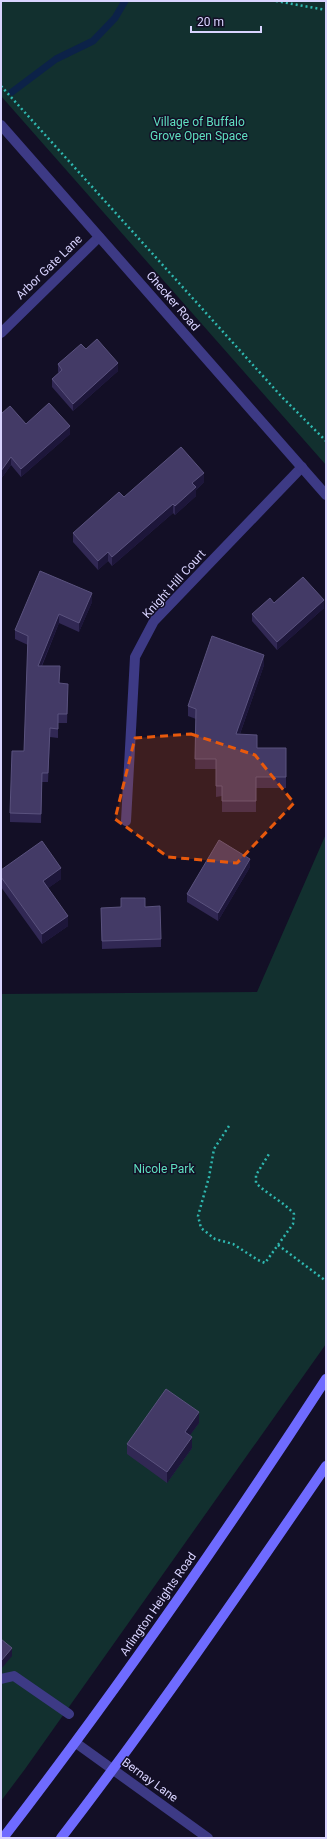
<svg xmlns="http://www.w3.org/2000/svg" width="327" height="1839" viewBox="0 0 327 1839" font-family="Roboto,sans-serif">
  <style>
    .green { fill: #12302f }
    .lines { fill: none; stroke-linecap: round; stroke-linejoin: round }
    .stream { stroke: #0c2248; stroke-width: 7 }
    .path { stroke: #2fb8b0; stroke-width: 2.5; stroke-dasharray: 2 3; stroke-linecap: butt }
    .service { stroke: #3d3a85; stroke-width: 10 }
    .minor { stroke: #3d3a85; stroke-width: 10 }
    .tertiary { stroke: #3d3a85; stroke-width: 10 }
    .secondary { stroke: #6f6bff; stroke-width: 10 }
    .wall { fill: #312854 }
    .shaded-wall { fill: #1d163a }
    .building { fill: #433a66; stroke: #5a527e }
    .marked { fill: #e8590c; fill-opacity: 0.2; stroke: #e8590c; stroke-width: 3; stroke-dasharray: 8 5; stroke-linejoin: round }
    .labels { text-anchor: middle; dominant-baseline: central; stroke-width: 3; stroke-linejoin: round; paint-order: stroke }
    .park-label { font-size: 12px; fill: #5fe0c0; stroke: #130f26 }
    .street-label { font-size: 12px; fill: #d9d4ff; stroke: #130f26 }
  </style>
  <rect width="100%" height="100%" fill="#130f26"/>
  <path class="green" d="M1 1H326V465L1 96Z
    M326 834V1344L25 1769 1 1801V994L257 992Z"/>
  <g class="lines">
    <path class="stream" d="M12 92 56 59 93 41 115 18 125 1"/>
    <path class="path" d="M276 1 326 10
      M1 86 281 396 326 441
      M229 1126 214 1149 209 1177 198 1216 201 1228 215 1239 233 1244 258 1260 265 1263 293 1224 294 1214C284 1202 268 1195 256 1183V1175L269 1154
      M278 1245 326 1281"/>
    <path class="service" d="M1 1679 14 1676 69 1714"/>
    <path class="minor" d="M1 333 99 237
      M126 821 135 657 154 621 302 467
      M76 1743 208 1838"/>
    <path class="tertiary" d="M1 125 326 495"/>
    <path class="secondary" d="M3 1838C117 1690 224 1536 326 1379
      M61 1838C154 1717 240 1592 326 1466"/>
  </g>
  <path class="wall" d="M86 349 118 371 73 411 52 387V379L59 373 58 372V364Z
    M1 414 26 424 70 434 21 477 11 465 1 479Z
    M204 482 196 490V496L175 515 173 513 112 566 108 561 98 570 73 542V533L124 497Z
    M92 602 79 632 59 623 42 666 60 683 68 692 67 723H58V738L50 737 48 782H42L41 823 10 822V813L24 751 28 645 15 639V630Z
    M274 603 324 608 277 650 252 621V614Z
    M264 665 240 734 257 748H286V788H256V812H222V796L216 797V769H195L196 719 188 716V706Z
    M250 867 218 921 187 902V894Z
    M1 870 61 879 48 888 68 926 42 944 1 887Z
    M145 907 161 939V947L102 949 101 908Z
    M199 1423 190 1435 192 1448 167 1483 127 1454V1444Z"/>
  <path class="shaded-wall" d="M2 234V242H1V235Z
    M118 363V371L73 411V404Z
    M70 426V434L21 477V469Z
    M11 457V465L1 479V471Z
    M204 473V482L196 490V496L175 515V506L192 483Z
    M173 504V513L112 566V557Z
    M108 552V561L98 570V561Z
    M92 593V602L79 632V623Z
    M324 600V608L277 650V642Z
    M59 614V623L38 674V666Z
    M264 655V665L236 745V734Z
    M250 859V867L218 921V913Z
    M61 868V879L43 892V881Z
    M68 916V926L42 944V934Z
    M199 1412V1423L185 1442V1432Z
    M192 1437V1448L167 1483V1472Z
    M12 1648V1656L1 1669V1661Z"/>
  <path class="building" d="M97 339 118 363 73 404 52 379 62 370 58 364 81 344 86 349Z
    M49 403 70 426 21 469 11 457 1 471V414L10 406 26 424Z
    M181 447 204 473 192 483 196 487 175 506 173 504 112 557 108 552 98 561 73 533 119 492 124 497Z
    M40 571 92 593 79 623 59 614 38 666H60L59 683 68 684 67 714H58V729L50 728 48 773H42L41 814 10 813 12 751H24L28 636 15 630Z
    M303 577 324 600 277 642 252 614 270 598 274 603Z
    M212 636 264 655 236 734 257 735V748H286V777H256V801H222V786H216V759H195L196 709 188 706Z
    M219 840 250 859 218 913 187 894Z
    M42 841 61 868 43 881 68 916 42 934 1 877V870Z
    M121 898H145V907L160 906 161 939 102 941 101 908 121 907Z
    M166 1389 199 1412 185 1432 192 1437 167 1472 127 1444Z
    M1 1639 12 1648 1 1661Z"/>
  <path class="marked" d="M191 734 255 755 294 803 237 863 168 857 115 819 135 738Z"/>
  <g class="labels">
    <g class="park-label">
      <text x="199" y="122">Village of Buffalo<tspan x="199" dy="14">Grove Open Space</tspan></text>
      <text x="164" y="1169">Nicole Park</text>
    </g>
    <g class="street-label">
      <text transform="translate(49 267) rotate(-44)">Arbor Gate Lane</text>
      <text transform="translate(173 301) rotate(49)">Checker Road</text>
      <text transform="translate(174 584) rotate(-48)">Knight Hill Court</text>
      <text transform="translate(158 1604) rotate(-55)">Arlington Heights Road</text>
      <text transform="translate(150 1780) rotate(36)">Bernay Lane</text>
    </g>
  </g>
  <rect width="327" height="1839" fill="none" stroke="#d9d4ff" stroke-width="4"/>
  <path d="M191 26v6h70v-6" fill="none" stroke="#d9d4ff" stroke-width="2"/>
  <text x="197" y="26" font-size="12" fill="#d9d4ff" stroke="#130f26" stroke-width="3" paint-order="stroke">20 m</text>
</svg>
